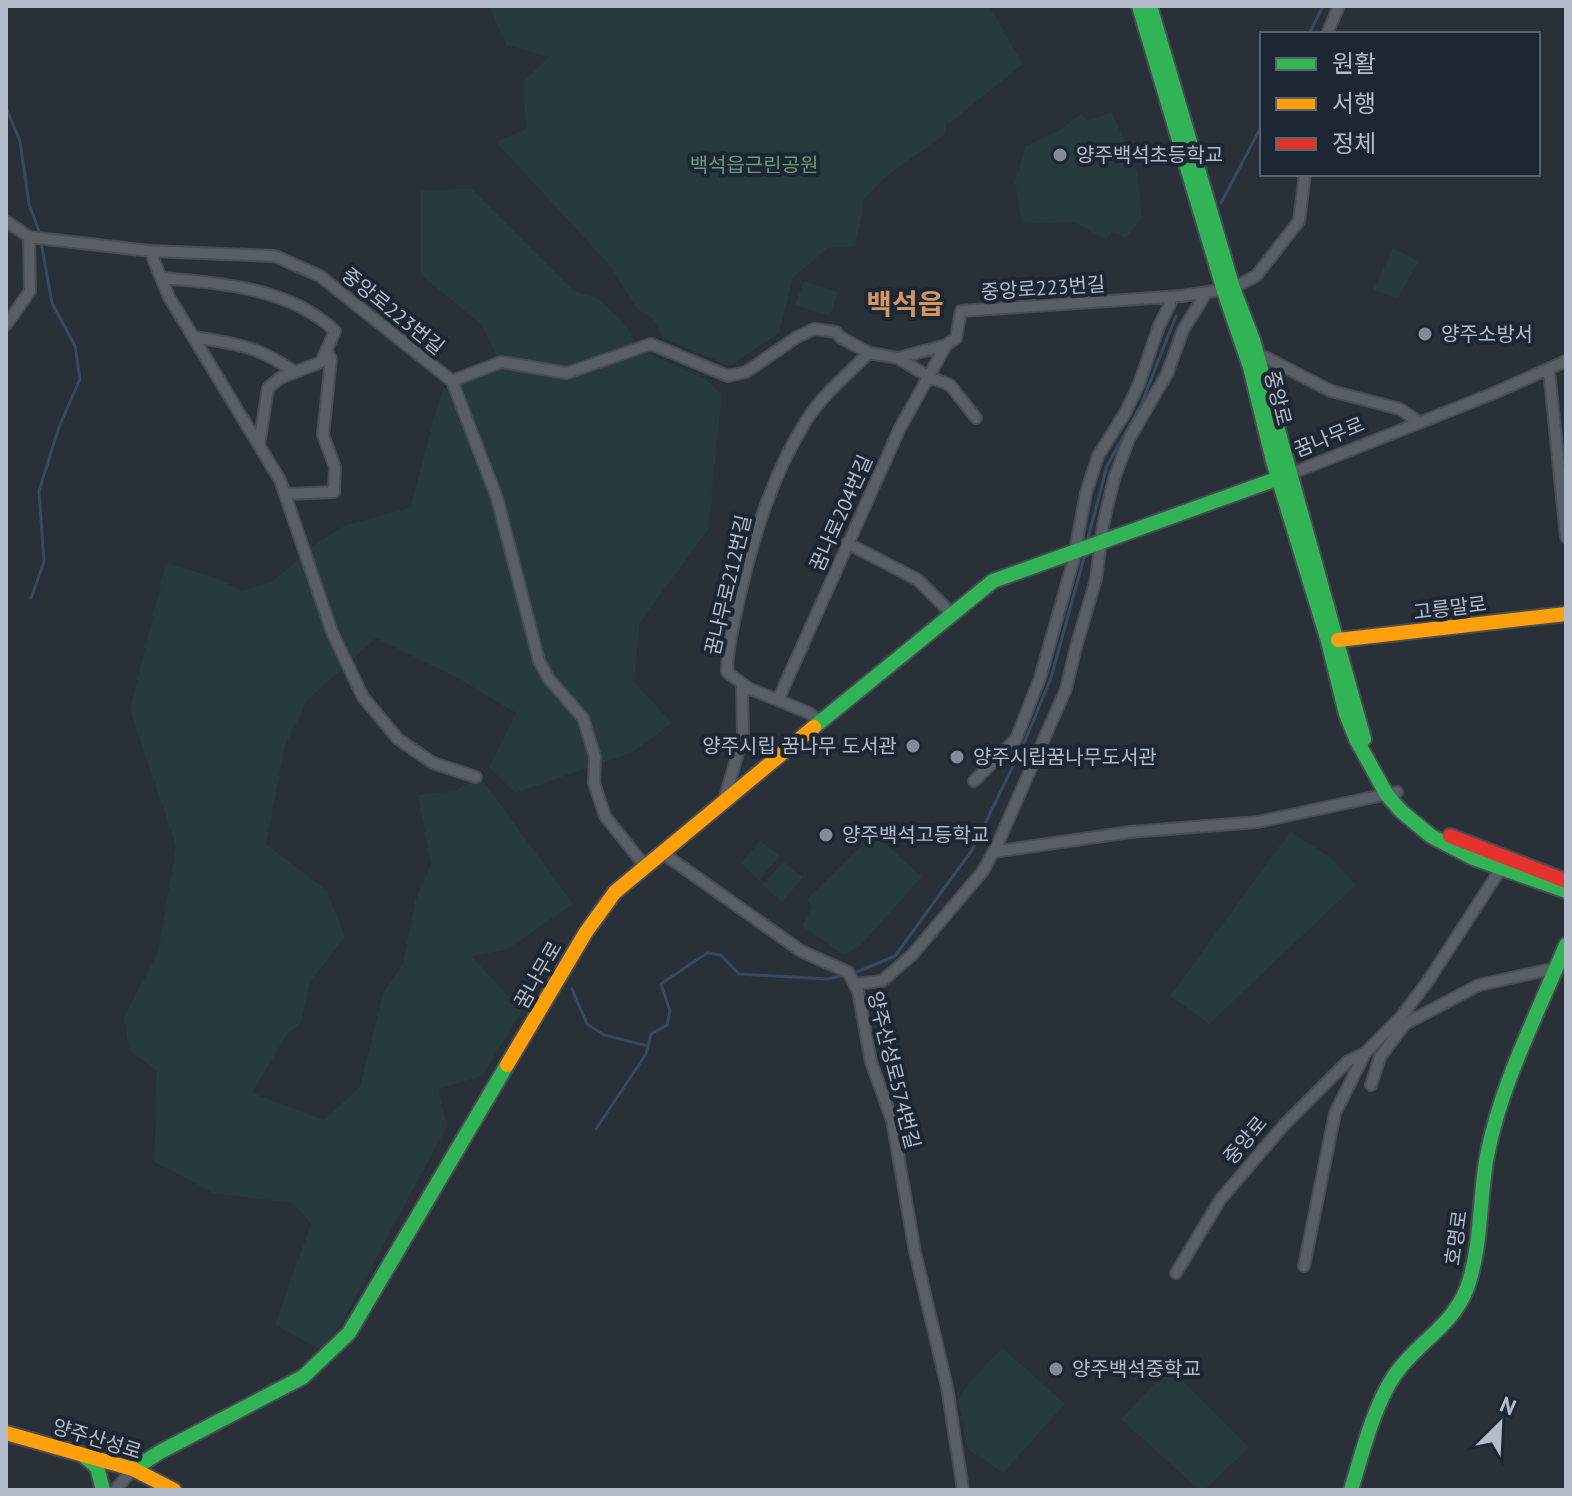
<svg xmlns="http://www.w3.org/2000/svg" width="1572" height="1496" viewBox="0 0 1572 1496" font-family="'PT Sans','Noto Sans KR',sans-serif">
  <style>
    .green { fill: #273a3e }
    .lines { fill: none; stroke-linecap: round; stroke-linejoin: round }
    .stream { stroke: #384963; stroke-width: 3 }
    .street-casing { stroke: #484c53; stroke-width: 14 }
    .fast-casing { stroke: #484c53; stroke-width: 18 }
    .slow-casing { stroke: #484c53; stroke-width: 18 }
    .jam-casing { stroke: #484c53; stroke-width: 18 }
    .street { stroke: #5a5e66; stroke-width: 10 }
    .fast { stroke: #30b455; stroke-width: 14 }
    .slow { stroke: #ff9f0a; stroke-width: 14 }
    .jam { stroke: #e5322d; stroke-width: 14 }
    .poi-dot { fill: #848b96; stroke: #1d2633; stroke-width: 3 }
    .labels { text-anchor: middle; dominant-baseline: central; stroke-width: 8; stroke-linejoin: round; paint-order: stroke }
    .poi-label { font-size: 20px; fill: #b4bcc9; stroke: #1d2633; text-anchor: start }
    .park-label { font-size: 20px; fill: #6b9a76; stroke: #1d2633 }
    .street-label { font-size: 20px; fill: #b4bcc9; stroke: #1d2633 }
    .district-label { font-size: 28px; font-weight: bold; fill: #d59563; stroke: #1d2633 }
  </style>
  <rect width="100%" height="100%" fill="#2a3038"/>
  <path class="green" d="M489 6H989L1023 64 950 123 947 122 945 134 883 179 862 202V214L855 246 828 248 793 278 779 333 730 366 663 338 653 319 637 309 610 266 496 142 526 129 523 82 549 57 506 45Z
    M1112 112 1137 171 1142 218 1126 238 1112 232 1106 240 1074 222 1022 224 1015 182 1026 146 1060 130 1081 114 1088 121Z
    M472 189 574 291 599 299 622 321 634 340 653 356 705 379 722 394 708 530 640 622 634 682 672 723 631 753 515 793 489 767 516 713 461 680 376 638 308 699 285 746 266 844 327 891 345 937 310 982 301 1023 287 1034 252 1093 324 1120 360 1087 383 993 403 964 415 901 431 864 418 795 456 791 479 775 573 904 506 950 471 956 522 1011 482 1076 438 1089 447 1126 340 1326 321 1350 275 1325 311 1224 293 1203 214 1193 154 1162 157 1071 129 1050 124 1017 158 952 176 846 130 709 166 563 217 578 242 591 272 582 316 544 346 525 410 508 442 390 452 381 500 362 481 324 421 275V190Z
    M1393 248 1418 261 1398 299 1373 290Z
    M804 281 838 292 830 316 795 305Z
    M1290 832 1330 857 1356 885 1209 1024 1170 996Z
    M874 833 922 877 860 946 844 955 802 926 812 907 807 899Z
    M760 841 780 856 759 880 741 863Z
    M783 861 803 877 782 902 763 885Z
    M1002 1348 1065 1404 1003 1473 968 1449 958 1400 968 1384Z
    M1169 1368 1249 1448 1204 1490H1199L1121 1419Z"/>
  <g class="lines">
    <path class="stream" d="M1309 34 1323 6
      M6 108 20 141 29 204 40 234
      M1221 203 1262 125
      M1087 542 1107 466 1141 405 1176 316
      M31 598 44 562 39 491 59 427 80 379 75 346 52 303 41 242
      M852 974 895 956 972 850 1022 748 1051 678 1085 554
      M572 989 587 1024 604 1035 648 1046
      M596 1129 646 1054 651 1034 667 1025 670 1011 661 984 707 953 721 955 739 974 828 979 845 975"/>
    <g class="street-casing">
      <path id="street" d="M1327 34 1339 6
        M6 221 29 237 150 251 275 256 320 276 452 381 501 362 567 373 651 344 728 376 746 372 797 337 814 329 836 332 840 337 869 353 898 358 946 345 956 338 961 311 1182 296 1233 288 1256 276 1299 221 1305 174
        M150 251 169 297 280 480 332 632 363 697 398 739 433 763 476 777
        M161 278C221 283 290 288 335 331L321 362 280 378 268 388 259 445
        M6 325 30 291 29 237
        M194 337C238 344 257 346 295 372
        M898 358 929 377 950 385 976 418
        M1257 358 1265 357 1331 391 1400 409 1419 422
        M1549 370 1566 537
        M452 381 497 498 539 661 549 679 583 718 595 757 594 783 605 816 640 860 646 864
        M1290 474 1492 394 1566 361
        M285 494 334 492 335 467 323 435 331 359 327 353
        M847 543 918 580 952 614
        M778 700 900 428 946 345
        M820 721 809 713 748 688 727 672C727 647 734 624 739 599 753 538 772 475 806 421 822 395 848 374 869 353
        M974 781 1016 739 1040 678 1073 562 1086 493 1098 456 1125 413 1139 384 1159 326 1170 304 1169 297
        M724 801 743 735 742 684
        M661 852 801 951 848 972 858 991 871 1062 892 1120 915 1252 947 1387 963 1490
        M993 852 1130 832 1258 822 1397 792
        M854 984 882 981 912 955 983 871 998 843 1066 689 1076 647 1096 579 1103 525 1114 479 1129 439 1167 374 1183 330 1206 293
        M1371 1085 1380 1057 1405 1024 1479 985 1556 968
        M1304 1266 1335 1113 1365 1053 1400 1018 1428 981 1504 864
        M1176 1273 1220 1200 1284 1125 1348 1061 1365 1053
        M115 1490 133 1469"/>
    </g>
    <g class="fast-casing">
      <path id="fast" d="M1139 6 1224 291 1250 367 1273 461 1328 641 1346 714 1356 739 1387 795 1401 811 1431 836 1473 858 1566 891
        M1150 6 1233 288 1253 340 1364 739
        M814 727 993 581 1290 474
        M85 1457 97 1467 103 1490
        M133 1469 160 1452 303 1377 349 1333 507 1065
        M1351 1490C1362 1454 1373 1408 1394 1376 1415 1344 1453 1326 1467 1288 1482 1246 1479 1199 1487 1156 1501 1083 1538 1013 1566 945"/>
    </g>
    <g class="slow-casing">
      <path id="slow" d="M1338 640 1566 614
        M507 1065 586 932 615 892 814 727
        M6 1433 133 1469 174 1490"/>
    </g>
    <g class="jam-casing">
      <path id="jam" d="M1450 836 1566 881"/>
    </g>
    <use href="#street" class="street"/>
    <use href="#fast" class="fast"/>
    <use href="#slow" class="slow"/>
    <use href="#jam" class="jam"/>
  </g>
  <g class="poi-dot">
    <circle cx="1060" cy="155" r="8"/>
    <circle cx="1425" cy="334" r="8"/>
    <circle cx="913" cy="746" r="8"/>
    <circle cx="957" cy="757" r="8"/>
    <circle cx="826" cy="835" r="8"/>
    <circle cx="1056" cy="1369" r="8"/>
  </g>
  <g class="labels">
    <g class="poi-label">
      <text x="1076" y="155">양주백석초등학교</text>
      <text x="1441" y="334">양주소방서</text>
      <text x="897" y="746" text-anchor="end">양주시립 꿈나무 도서관</text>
      <text x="973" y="757">양주시립꿈나무도서관</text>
      <text x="842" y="835">양주백석고등학교</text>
      <text x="1072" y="1369">양주백석중학교</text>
    </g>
    <g class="park-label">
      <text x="754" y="165">백석읍근린공원</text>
    </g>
    <g class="street-label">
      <text transform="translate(1043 288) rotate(-4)">중앙로223번길</text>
      <text transform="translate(393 311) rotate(39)">중앙로223번길</text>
      <text transform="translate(1278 398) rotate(76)">중앙로</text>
      <text transform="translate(1329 437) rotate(-22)">꿈나무로</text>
      <text transform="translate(841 513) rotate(-66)">꿈나로204번길</text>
      <text transform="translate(728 585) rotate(-77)">꿈나무로212번길</text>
      <text transform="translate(1450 608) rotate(-7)">고릉말로</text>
      <text transform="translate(538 975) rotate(-60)">꿈나무로</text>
      <text transform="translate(894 1070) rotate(76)">양주산성로574번길</text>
      <text transform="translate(1245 1140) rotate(-50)">중앙로</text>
      <text transform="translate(1456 1238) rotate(-82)">호명로</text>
      <text transform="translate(97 1439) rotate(17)">양주산성로</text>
    </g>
    <g class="district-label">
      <text x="905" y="303">백석읍</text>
    </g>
  </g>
  <rect width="1572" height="1496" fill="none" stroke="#b4bcc9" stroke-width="16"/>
  <rect x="1260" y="32" width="280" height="144" fill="#1d2633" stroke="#59626f" stroke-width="2"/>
  <rect x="1276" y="58" width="40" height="12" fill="#30b455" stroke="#59626f" stroke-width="2"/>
  <text x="1332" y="72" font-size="24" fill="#b4bcc9">원활</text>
  <rect x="1276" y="98" width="40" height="12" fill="#ff9f0a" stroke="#59626f" stroke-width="2"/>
  <text x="1332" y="112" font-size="24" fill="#b4bcc9">서행</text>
  <rect x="1276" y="138" width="40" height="12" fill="#e5322d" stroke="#59626f" stroke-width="2"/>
  <text x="1332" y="152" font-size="24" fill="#b4bcc9">정체</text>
  <g transform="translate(1500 1424) rotate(24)" stroke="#1d2633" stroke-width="6" paint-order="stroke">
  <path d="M0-6L14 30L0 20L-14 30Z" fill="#b4bcc9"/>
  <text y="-12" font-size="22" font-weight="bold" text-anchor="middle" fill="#b4bcc9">N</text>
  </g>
</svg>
